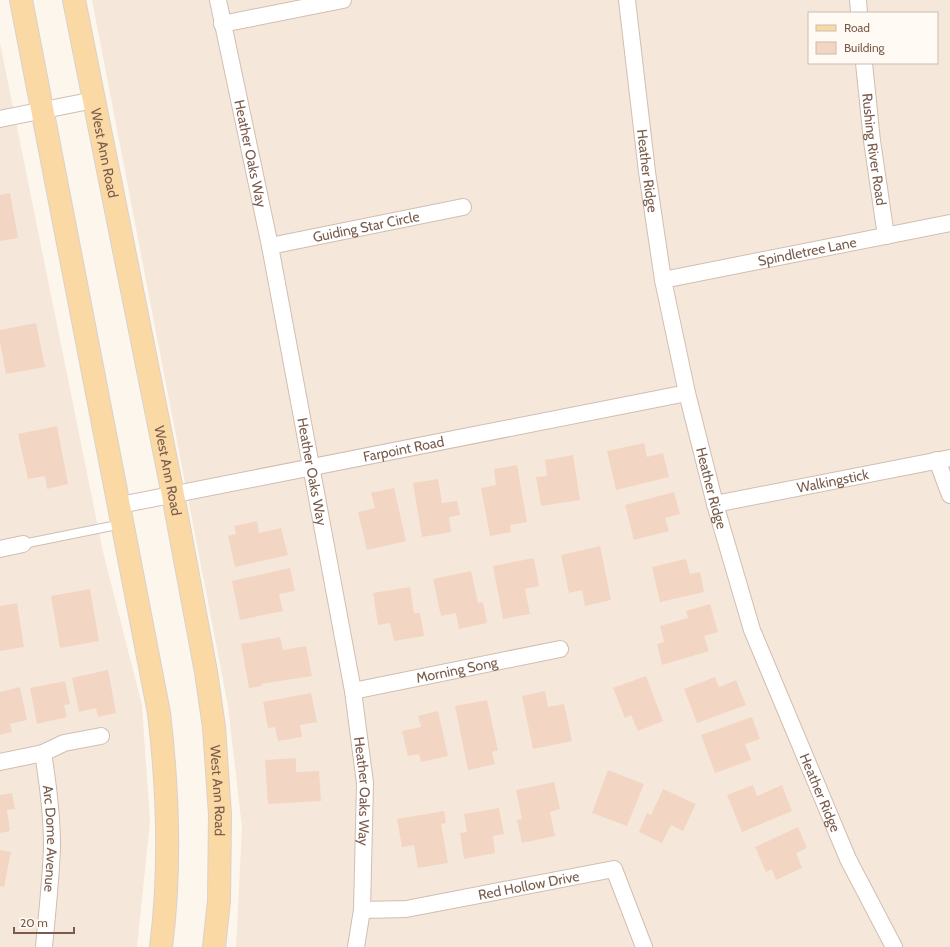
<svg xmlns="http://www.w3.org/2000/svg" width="950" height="947" viewBox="0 0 950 947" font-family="Cabin,sans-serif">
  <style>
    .residential { fill: #f5e8da; fill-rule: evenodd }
    .building { fill: #f3d5c3 }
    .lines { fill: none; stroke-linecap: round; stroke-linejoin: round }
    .service-casing { stroke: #d1beb0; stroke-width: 10 }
    .minor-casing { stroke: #d1beb0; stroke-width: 18 }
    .primary-casing { stroke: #dad1cd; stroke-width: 24 }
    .service { stroke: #fff; stroke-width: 8 }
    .minor { stroke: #fff; stroke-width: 16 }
    .primary { stroke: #fbd9a5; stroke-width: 22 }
    .labels { text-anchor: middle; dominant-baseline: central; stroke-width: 3.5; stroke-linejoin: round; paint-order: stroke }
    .street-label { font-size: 14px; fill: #7a5c4d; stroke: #fffaf3 }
  </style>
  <rect width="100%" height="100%" fill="#fdf6ec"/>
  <path class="residential" d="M92 0H950V947H236L242 828 228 706ZM809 13H937V63H809Z
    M0 43 103 552 142 705 150 822 137 947H0Z"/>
  <path class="building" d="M10 193 18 238 0 241V195Z
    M36 323 45 367 6 374 0 342V330Z
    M57 426 68 484 47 489 45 476 28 479 18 434Z
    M644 443 647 457 663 453 669 477 616 490 607 451Z
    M573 455 580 500 541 506 536 477 547 476 545 460Z
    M517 465 527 522 510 525 511 532 490 536 481 488 496 485 494 469Z
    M438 479 442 503 457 501 460 515 449 517 451 532 422 537 413 483Z
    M394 488 406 541 367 550 358 512 375 508 371 493Z
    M674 492 680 514 665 518 669 531 634 540 625 505Z
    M257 521 259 533 281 528 288 555 235 567 228 536 236 534 234 526Z
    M600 546 611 600 585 606 582 590 569 593 561 555Z
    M534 558 539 586 525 589 530 614 503 619 493 566Z
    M686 559 690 574 700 572 704 592 660 602 652 567Z
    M290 568 295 591 279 594 283 611 240 620 232 581Z
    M471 571 478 603 483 602 487 623 459 629 456 613 441 616 433 579Z
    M410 587 414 613H420L424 636 394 641 390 623 378 625 373 593Z
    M90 589 99 641 60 648 51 596Z
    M17 603 24 647 0 651V606Z
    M710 604 718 632 704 636 709 651 662 665 657 644 664 642 660 626 688 618 686 611Z
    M280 637 283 650 306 646 312 676 261 684 262 686 249 688 241 644Z
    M108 670 116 713 98 717 96 708 79 712 72 678Z
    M646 676 663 721 638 731 631 715 625 718 613 688Z
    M715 677 719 687 736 680 746 705 697 723 684 689Z
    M65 681 70 704 64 705 67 717 37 724 30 688Z
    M20 687 27 720 10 724 12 732 0 735V692Z
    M545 691 548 707 564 704 572 741 533 749 522 696Z
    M311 693 317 722 300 725 302 737 278 741 275 727 268 728 263 702Z
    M487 700 498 750 492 752 495 764 468 770 455 706Z
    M438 711 448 756 421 762 419 754 408 756 402 731 421 727 418 716Z
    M752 717 760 739 745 744 751 760 715 773 701 735Z
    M296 758V772L319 771 321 801 268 804 265 760Z
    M608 770 644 784 627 826 592 813Z
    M554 782 560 809 550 812 555 836 522 843 517 820 522 819 516 790Z
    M753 785 757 796 782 785 792 811 742 832 727 795Z
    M663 789 696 804 683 831 671 825 662 843 639 832 647 813 651 815Z
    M12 793 15 809 7 810 10 831 0 833V795Z
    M499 808 504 834 493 836 495 853 464 859 460 833 467 832 464 814Z
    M444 811 446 823 441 824 448 863 418 868 414 845 402 847 397 819Z
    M798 827 807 848 796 853 802 868 776 880 772 869 766 872 755 847Z
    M0 850 11 852 4 887 0 886Z"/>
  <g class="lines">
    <g class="service-casing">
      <path id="service" d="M23 544 122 524"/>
    </g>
    <g class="minor-casing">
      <g id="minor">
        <path id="s1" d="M218 0 270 246 353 691 365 783 362 910 356 947"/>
        <path id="s2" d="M627 0 647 172 663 280 687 393 715 504 752 630 848 859 894 947"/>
        <path d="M858 0 859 13"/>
        <path d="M222 24 343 0"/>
        <path id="s3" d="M864 63 872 141 886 236"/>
        <path d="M0 119 94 100"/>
        <path id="s4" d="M270 246 463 207"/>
        <path id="s5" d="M663 280 950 223"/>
        <path d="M937 460 950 495"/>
        <path id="s6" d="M715 504 950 458"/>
        <path id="s7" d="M120 505 687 393"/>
        <path d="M0 549 23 544"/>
        <path id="s8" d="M353 691 560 649"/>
        <path id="s9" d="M43 753C48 784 52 815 52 846 51 880 47 913 44 947"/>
        <path d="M0 762 43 753 64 743 101 736"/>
        <path id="s10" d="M362 910 406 909 614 869 644 947"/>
      </g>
    </g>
    <g class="primary-casing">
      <g id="primary">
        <path d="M21 0 159 713C168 790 171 870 161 947"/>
        <path id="s11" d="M74 0 173 495 206 672 214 727 220 815 219 901 214 947"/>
      </g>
    </g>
    <use href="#service" class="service"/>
    <use href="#minor" class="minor"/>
    <use href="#primary" class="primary"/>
  </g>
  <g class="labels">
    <g class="street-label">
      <text stroke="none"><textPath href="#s3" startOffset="87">Rushing River Road</textPath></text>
      <text stroke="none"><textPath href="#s11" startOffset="156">West Ann Road</textPath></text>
      <text stroke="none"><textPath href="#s1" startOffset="157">Heather Oaks Way</textPath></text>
      <text stroke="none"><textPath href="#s2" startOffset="172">Heather Ridge</textPath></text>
      <text stroke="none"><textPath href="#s4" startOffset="98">Guiding Star Circle</textPath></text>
      <text stroke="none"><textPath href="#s5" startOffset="147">Spindletree Lane</textPath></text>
      <text stroke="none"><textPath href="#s7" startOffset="289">Farpoint Road</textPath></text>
      <text stroke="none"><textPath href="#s11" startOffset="480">West Ann Road</textPath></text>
      <text stroke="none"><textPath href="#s1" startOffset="481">Heather Oaks Way</textPath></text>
      <text stroke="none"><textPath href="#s6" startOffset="120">Walkingstick</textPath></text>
      <text stroke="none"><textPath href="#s2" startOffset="496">Heather Ridge</textPath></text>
      <text stroke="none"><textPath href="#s8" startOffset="106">Morning Song</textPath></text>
      <text stroke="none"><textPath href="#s11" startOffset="804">West Ann Road</textPath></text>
      <text stroke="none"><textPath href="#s1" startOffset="805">Heather Oaks Way</textPath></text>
      <text stroke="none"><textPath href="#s2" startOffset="820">Heather Ridge</textPath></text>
      <text stroke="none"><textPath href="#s9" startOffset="86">Arc Dome Avenue</textPath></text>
      <text stroke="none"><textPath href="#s10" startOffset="169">Red Hollow Drive</textPath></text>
    </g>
  </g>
  <rect x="808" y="12" width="130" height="52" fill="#fffaf3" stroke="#cabbb1"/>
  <rect x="816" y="25" width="20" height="6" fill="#fbd9a5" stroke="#cabbb1"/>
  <text x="844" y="32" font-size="12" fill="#7a5c4d">Road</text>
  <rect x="816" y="42" width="20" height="12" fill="#f3d5c3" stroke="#cabbb1"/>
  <text x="844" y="52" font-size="12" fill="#7a5c4d">Building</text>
  <path d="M14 927v6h60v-6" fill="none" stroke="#7a5c4d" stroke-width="2"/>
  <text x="20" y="927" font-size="12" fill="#7a5c4d" stroke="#fffaf3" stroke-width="3" paint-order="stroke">20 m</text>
</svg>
